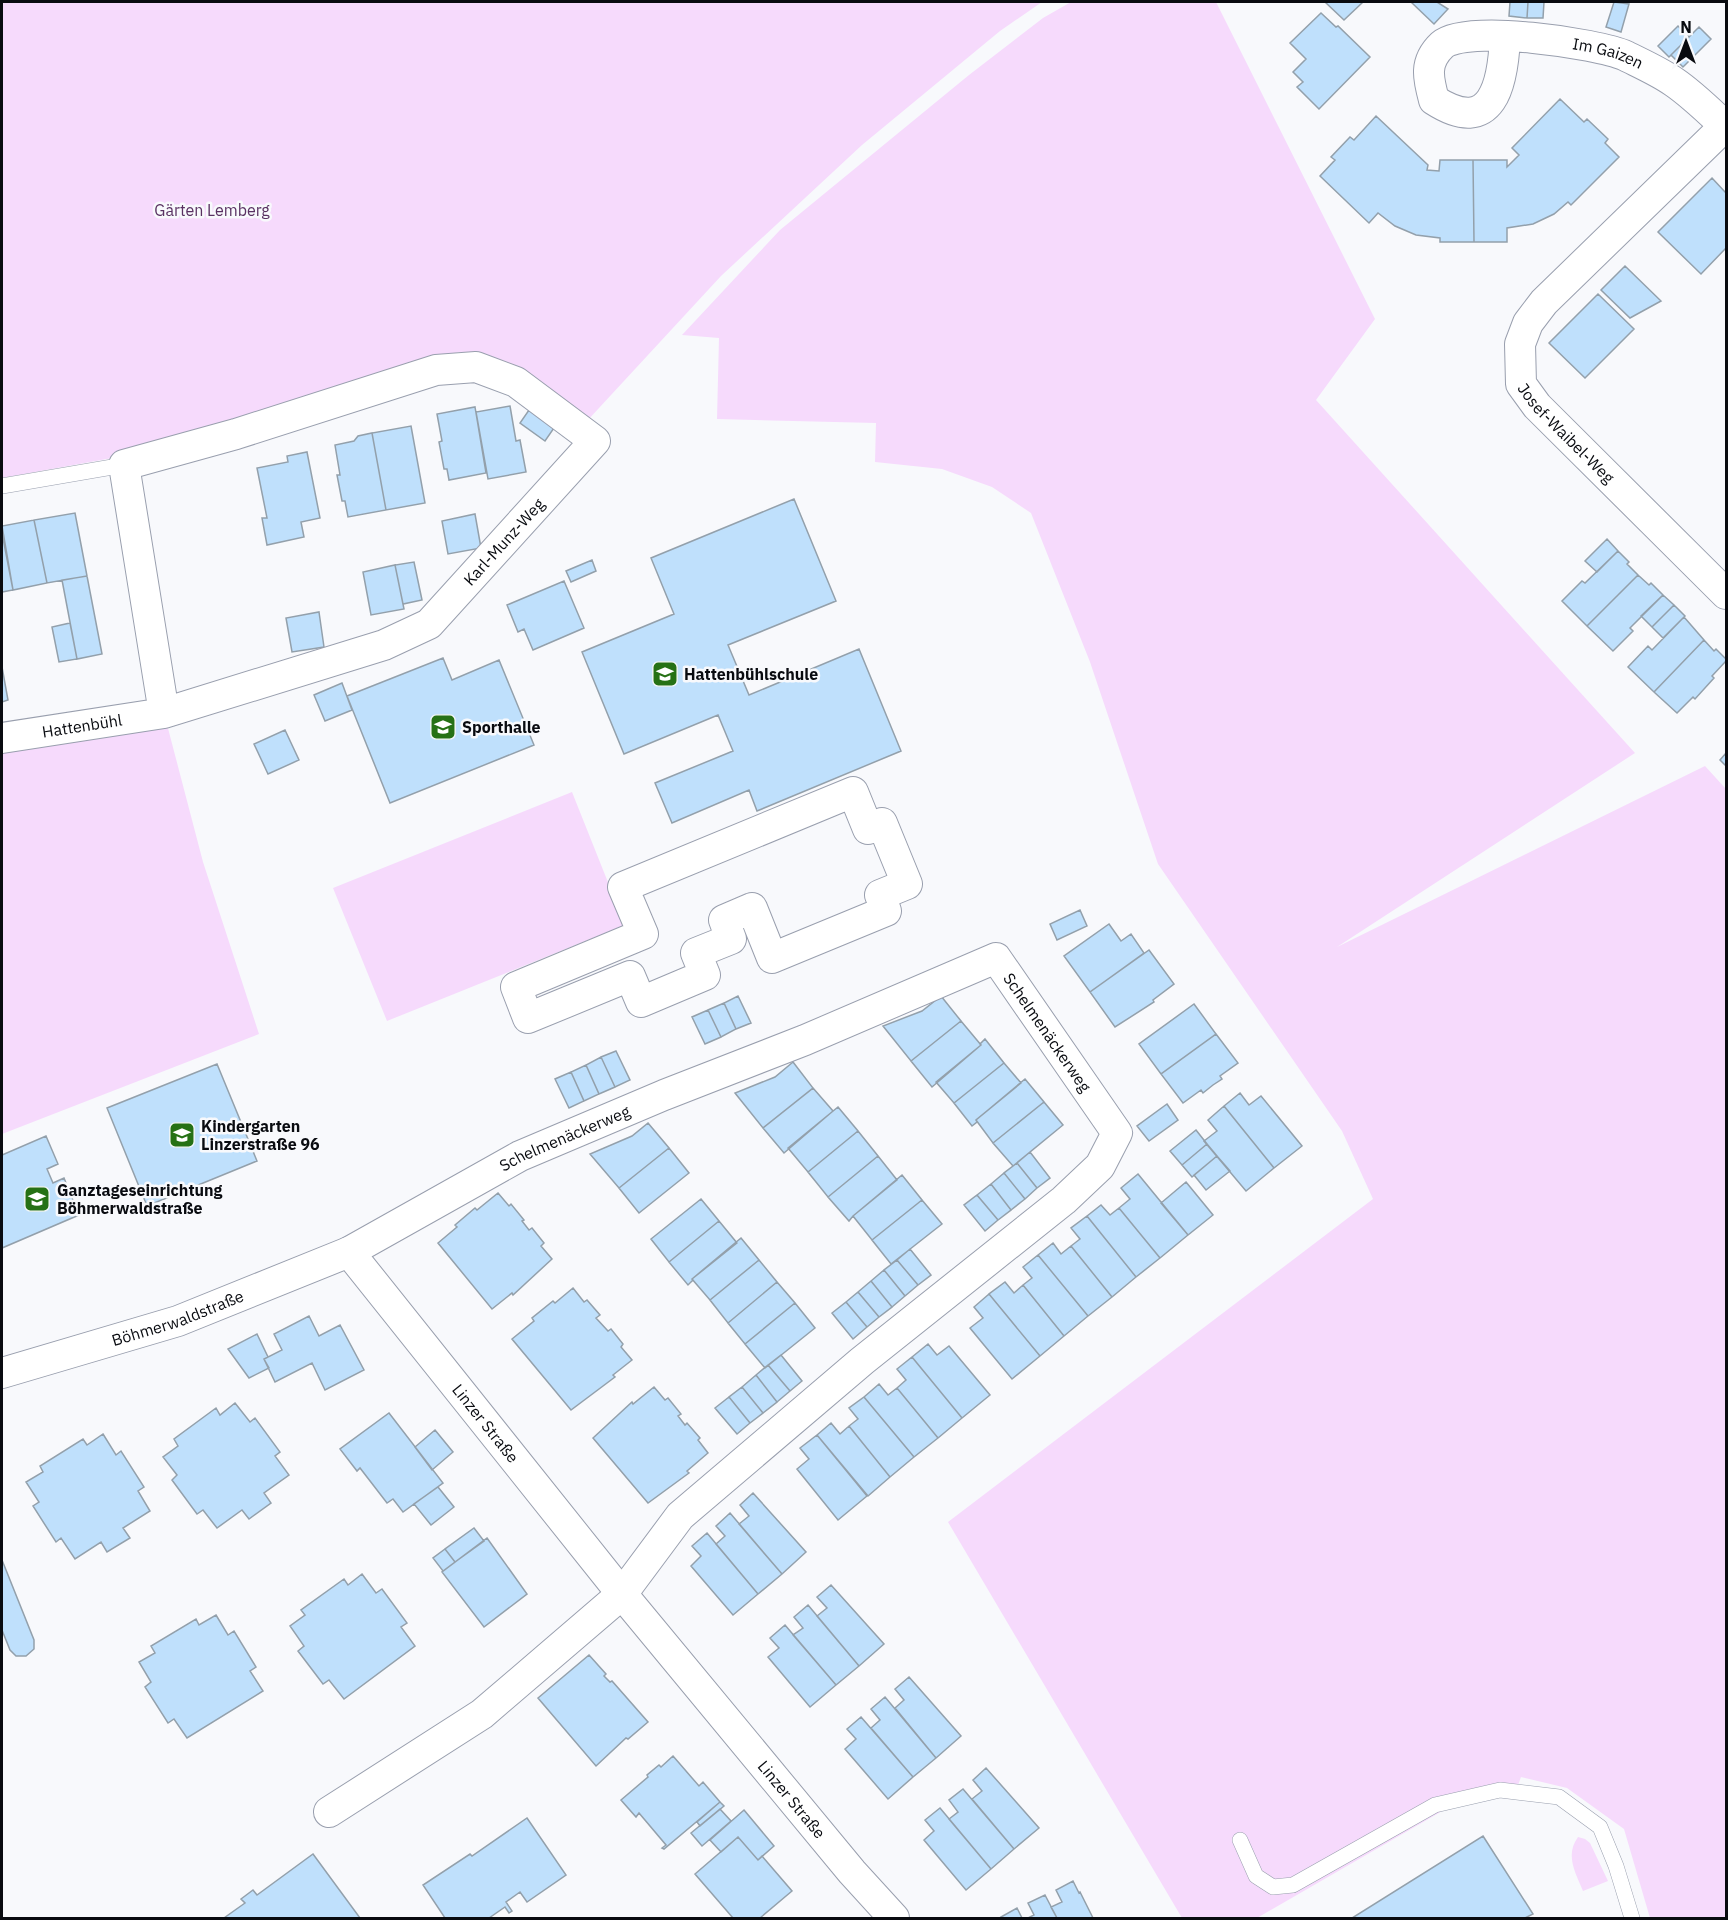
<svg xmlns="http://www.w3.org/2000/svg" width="1728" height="1920" viewBox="0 0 1728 1920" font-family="'IBM Plex Sans',sans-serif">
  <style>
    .green { fill: #f6dafc }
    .building { fill: #bfe0fc; stroke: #93a0ab; stroke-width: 1.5 }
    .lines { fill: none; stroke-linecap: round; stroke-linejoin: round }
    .lane-casing { stroke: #999fae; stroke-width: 16 }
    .street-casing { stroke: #999fae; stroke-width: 32 }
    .lane { stroke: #fff; stroke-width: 15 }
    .street { stroke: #fff; stroke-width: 30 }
    .labels { text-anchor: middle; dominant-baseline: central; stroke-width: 5; stroke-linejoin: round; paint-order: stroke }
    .street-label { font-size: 16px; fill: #090b10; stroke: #f8f9fc }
    .park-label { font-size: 16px; fill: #593162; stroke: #f8f9fc }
    .poi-label { font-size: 16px; font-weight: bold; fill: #090b10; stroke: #f8f9fc; text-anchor: start }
  </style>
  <rect width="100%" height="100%" fill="#f8f9fc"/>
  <path class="green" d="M2 2H1042L1000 31 862 145 721 276 587 421 498 363 459 352 134 454 2 478Z
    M1071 2H1216L1375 319 1316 400 1635 753 1337 947 1705 766 1726 789V1918H1650L1624 1829 1567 1788 1521 1777 1514 1796 1494 1795 1444 1810 1257 1918H1182L948 1522 1373 1199 1342 1131 1158 864 1090 662 1031 513 992 487 942 469 875 462 876 423 717 419 719 338 682 335 780 230 969 75 1043 18Z
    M164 713 203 862 259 1034 2 1134V738Z
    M572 792 625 925 387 1021 333 888Z
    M1578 1837 1585 1839 1590 1843 1608 1881 1583 1891C1575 1872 1565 1855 1578 1837Z"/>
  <path class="building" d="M1325 2H1363L1344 20Z
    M1411 2H1437L1448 9 1434 24Z
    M1510 2H1528L1527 18 1509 16Z
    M1528 2H1544L1543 18H1527Z
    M1614 2 1629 4 1621 32 1606 27Z
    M1321 13 1336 27 1338 26 1370 57 1319 109 1297 87 1303 82 1293 72 1306 59 1290 43Z
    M1678 26 1689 37 1669 57 1658 46Z
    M1699 27 1711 39 1683 67 1671 55Z
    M1560 99 1584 122 1587 119 1608 139 1605 143 1619 157 1571 205 1568 202 1554 214 1533 224 1507 228V242H1474L1473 160H1507V167L1519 155 1512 148Z
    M1376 116 1428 165 1427 170 1439 171 1440 160H1473L1474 242H1440V238L1416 235 1395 226 1378 213 1369 223 1320 176 1335 160 1331 157 1350 137 1354 140Z
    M1712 178 1726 193V248L1701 274 1658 232Z
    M1625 266 1661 301 1630 318 1601 290Z
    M1598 294 1634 329 1585 378 1549 343Z
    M510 406 516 441 520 440 526 472 488 479 476 412Z
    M475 407 486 473 449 480 447 469H444L439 442 442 441 437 414Z
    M529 410 554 428 545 441 520 423Z
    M411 426 425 503 386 510 372 433Z
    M372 433 386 510 348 517 345 501H342L337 475H340L335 445 354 441 358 436Z
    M307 452 320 518 301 522 304 537 267 545 262 518H267L257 468 288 462 287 456Z
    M794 499 836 601 728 645 749 695 859 649 901 751 757 811 749 790 672 823 655 783 733 751 718 715 624 754 582 652 674 614 651 558Z
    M75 513 87 576 47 583 34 520Z
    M475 514 481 548 448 554 442 521Z
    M34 520 47 583 13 590 2 526Z
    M2 533 13 590 2 592Z
    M1607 539 1618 551 1597 572 1585 561Z
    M1618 551 1629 562 1627 564 1638 575 1587 626 1562 601 1582 581 1585 583Z
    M592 560 596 571 571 582 566 571Z
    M414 562 422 600 403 604 395 565Z
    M395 565 404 609 371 615 363 572Z
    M1638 575 1649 585 1651 583 1663 595 1630 628 1633 631 1613 651 1587 626Z
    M87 576 102 654 77 659 62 580Z
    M564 581 584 628 533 650 524 629 518 632 507 605Z
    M1663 595 1674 605 1652 627 1641 616Z
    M1674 605 1685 616 1663 638 1652 627Z
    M319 612 324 647 292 652 286 618Z
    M1684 617 1704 640 1654 692 1628 667 1648 646 1652 650Z
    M70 623 77 659 59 662 52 627Z
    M1704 640 1714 651 1716 649 1726 659V661L1712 676 1714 678 1695 699 1693 697 1677 713 1654 692Z
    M443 658 452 680 499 660 534 745 390 803 347 696Z
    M2 667 8 700 2 702Z
    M342 683 352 710 325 721 314 695Z
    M285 730 299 760 268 774 254 744Z
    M1726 753V766L1720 760Z
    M1080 910 1087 926 1057 940 1050 924Z
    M1109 924 1121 941 1131 934 1144 953 1090 992 1064 956Z
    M1149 950 1174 984 1153 1000 1154 1002 1115 1027 1090 992Z
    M738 996 751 1023 736 1029 724 1003Z
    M941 996 961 1021 911 1061 883 1026 922 1011Z
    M724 1003 736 1029 721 1037 708 1010Z
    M1194 1004 1216 1034 1161 1074 1139 1044Z
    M708 1010 721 1037 705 1044 692 1017Z
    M961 1021 981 1045 932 1087 911 1061Z
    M1216 1034 1238 1063 1220 1076 1222 1079 1213 1085 1203 1093 1201 1090 1183 1103 1161 1074Z
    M985 1039 1004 1063 954 1103 936 1082 981 1045 980 1044Z
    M616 1051 630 1080 615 1087 601 1057Z
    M601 1057 615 1087 599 1094 586 1065Z
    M793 1062 813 1088 763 1128 735 1093 775 1077Z
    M1004 1063 1021 1083 976 1120 977 1122 972 1126 954 1103Z
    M217 1064 257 1161 147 1206 107 1108Z
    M586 1065 599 1094 584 1101 571 1072Z
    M571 1072 584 1101 569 1108 555 1079Z
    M1025 1079 1044 1102 993 1143 976 1120Z
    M813 1088 833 1111 784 1153 763 1128Z
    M1240 1093 1249 1105 1261 1096 1302 1146 1274 1168 1224 1106Z
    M1044 1102 1063 1125 1013 1166 993 1143Z
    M1167 1104 1178 1120 1149 1141 1137 1126Z
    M1224 1106 1274 1168 1246 1191 1204 1141 1217 1131 1208 1120Z
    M838 1107 858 1131 808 1172 788 1148Z
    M648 1123 669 1148 619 1188 590 1154 632 1136Z
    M1196 1130 1207 1144 1182 1165 1170 1151Z
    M858 1131 878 1156 828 1197 808 1172Z
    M46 1136 58 1164 47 1169 53 1183 64 1178 79 1215 2 1248V1155Z
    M1207 1144 1217 1156 1192 1177 1182 1165Z
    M669 1148 689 1173 639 1213 619 1188Z
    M1030 1152 1050 1178 1037 1188 1017 1163Z
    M878 1156 897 1180 853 1216 849 1221 828 1197Z
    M1217 1156 1230 1171 1206 1190 1194 1175Z
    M1017 1163 1037 1188 1025 1199 1004 1173Z
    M1004 1173 1025 1199 1011 1210 991 1184Z
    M1138 1174 1188 1235 1160 1258 1119 1208 1130 1199 1121 1188Z
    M902 1175 922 1200 872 1240 853 1216Z
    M1186 1182 1213 1215 1188 1235 1161 1203Z
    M991 1184 1011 1210 998 1220 977 1195Z
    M498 1193 509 1206 511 1204 524 1220 522 1221 529 1230 532 1228 544 1243 541 1246 552 1259 513 1295 512 1293 492 1309 438 1243 457 1227 455 1225 475 1208 477 1210Z
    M977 1195 998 1220 985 1231 964 1205Z
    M701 1199 719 1221 669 1262 651 1239Z
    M922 1200 942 1224 891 1264 872 1240Z
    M1101 1205 1110 1215 1119 1208 1160 1258 1136 1277 1087 1216Z
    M1087 1216 1136 1277 1112 1297 1071 1246 1080 1239 1071 1228Z
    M719 1221 737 1243 692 1279 693 1280 688 1285 669 1262Z
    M741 1238 759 1260 710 1300 692 1279Z
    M1053 1243 1061 1254 1071 1246 1112 1297 1088 1316 1038 1255Z
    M910 1249 931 1275 918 1285 897 1260Z
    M1038 1255 1088 1316 1064 1336 1023 1285 1032 1278 1023 1267Z
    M759 1260 777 1282 728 1323 710 1300Z
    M897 1260 918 1285 905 1296 884 1270Z
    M884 1270 905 1296 892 1307 871 1281Z
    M871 1281 892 1307 879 1317 858 1292Z
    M777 1282 795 1303 745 1344 728 1323Z
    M1005 1282 1014 1293 1023 1285 1064 1336 1040 1356 989 1294Z
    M573 1288 584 1302 587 1300 600 1315 596 1318 608 1331 611 1329 623 1344 621 1347 632 1360 613 1375 615 1377 571 1410 512 1339 534 1321 532 1318 553 1301 555 1303Z
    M858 1292 879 1317 867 1327 846 1302Z
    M989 1294 1040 1356 1012 1379 970 1328 983 1318 974 1307Z
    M846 1302 867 1327 853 1339 832 1313Z
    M795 1303 815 1328 765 1368 745 1344Z
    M309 1316 319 1336 340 1325 364 1370 325 1390 312 1363 275 1382 264 1359 282 1350 274 1334Z
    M257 1334 268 1357 264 1359 269 1368 249 1378 228 1349Z
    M928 1344 937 1355 949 1346 990 1395 962 1418 912 1357Z
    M781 1355 802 1381 790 1391 768 1365Z
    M912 1357 962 1418 938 1438 897 1388 906 1380 897 1369Z
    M768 1365 790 1391 777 1402 756 1375Z
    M756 1375 777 1402 763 1413 742 1387Z
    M879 1384 888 1395 897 1388 938 1438 914 1457 864 1397Z
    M654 1387 665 1400 668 1398 681 1414 678 1416 685 1425 687 1423 700 1438 698 1440 708 1453 687 1471 689 1473 648 1503 593 1438 632 1402 633 1404Z
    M742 1387 763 1413 750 1423 729 1397Z
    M729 1397 750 1423 737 1434 715 1408Z
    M864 1397 914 1457 890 1477 849 1426 858 1419 849 1408Z
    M235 1403 250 1422 255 1418 280 1452 275 1456 289 1475 264 1493 271 1503 249 1519 242 1510 217 1528 203 1510 197 1514 172 1480 177 1475 163 1457 178 1446 174 1439 216 1408 220 1415Z
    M389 1413 443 1483 403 1512 393 1499 387 1503 360 1468 357 1471 340 1449Z
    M831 1423 840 1434 849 1426 890 1477 868 1496 817 1435Z
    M435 1430 453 1452 432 1470 415 1447Z
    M103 1434 116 1455 121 1451 144 1487 138 1491 150 1511 123 1528 130 1538 107 1552 101 1542 75 1559 61 1538 56 1542 33 1506 39 1502 26 1482 43 1472 40 1466 83 1439 87 1445Z
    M817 1435 867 1496 838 1520 797 1469 809 1459 800 1448Z
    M438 1487 454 1507 431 1525 414 1504Z
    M753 1493 806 1552 782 1574 739 1524 749 1516 740 1505Z
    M730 1513 782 1574 758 1594 716 1544 725 1536 716 1526Z
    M474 1528 484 1541 455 1562 445 1549Z
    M707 1533 758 1594 733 1615 691 1566 701 1556 692 1546Z
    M487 1538 527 1594 484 1627 442 1572Z
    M445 1549 455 1562 443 1571 433 1558Z
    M2 1560 34 1640V1649L26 1656H16L10 1650 2 1630Z
    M362 1574 376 1593 382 1589 407 1623 401 1627 415 1646 344 1699 329 1680 323 1684 298 1651 304 1646 290 1626 305 1615 301 1610 344 1579 348 1585Z
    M831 1585 884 1644 859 1666 817 1616 827 1608 817 1597Z
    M808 1605 859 1666 836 1685 793 1635 803 1628 794 1617Z
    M216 1615 228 1635 234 1631 256 1667 250 1671 263 1691 187 1738 174 1719 168 1723 145 1687 151 1682 139 1662 155 1653 151 1646 196 1619 199 1625Z
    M785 1625 836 1685 810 1707 768 1657 779 1648 770 1638Z
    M589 1655 606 1674 604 1676 610 1682 612 1681 648 1722 628 1739 626 1738 596 1766 538 1698Z
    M909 1677 961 1736 936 1758 895 1708 904 1700 895 1689Z
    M885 1697 936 1758 913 1777 871 1728 880 1720 871 1709Z
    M861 1717 913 1777 888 1799 845 1749 856 1739 847 1729Z
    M673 1756 699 1786 703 1782 720 1802 664 1849 662 1848 666 1845 639 1813 636 1817 621 1800 648 1777 647 1775 659 1765 661 1767Z
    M986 1768 1039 1828 1014 1849 972 1799 982 1791 973 1780Z
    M963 1789 1014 1849 991 1869 949 1819 958 1812 949 1800Z
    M720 1802 724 1806 700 1826 697 1822Z
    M940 1808 991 1869 966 1890 924 1840 934 1831 925 1820Z
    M720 1809 731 1821 702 1846 691 1833Z
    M744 1810 774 1846 758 1860 738 1837 721 1852 710 1840Z
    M527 1818 566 1875 527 1902 520 1892 506 1902 512 1911 509 1913 505 1907 489 1918H445L423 1885 470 1854 472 1856Z
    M1483 1836 1533 1914 1525 1918H1352Z
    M738 1837 758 1860 762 1856 792 1891 760 1918H733L695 1874Z
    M313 1854 360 1918H224L245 1903 241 1899 253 1890 257 1895Z
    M1073 1881 1079 1893 1080 1892 1093 1918H1057L1051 1907 1062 1902 1056 1890Z
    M1045 1895 1057 1918H1028L1034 1915 1028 1903Z
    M1017 1908 1022 1918H1002L1001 1917Z"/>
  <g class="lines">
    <g class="lane-casing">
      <path id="lane" d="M2 486 124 465
        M1240 1840 1256 1876 1273 1887 1293 1885 1435 1805 1500 1790 1559 1797 1600 1827 1616 1866 1632 1918"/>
    </g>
    <g class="street-casing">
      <g id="street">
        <path id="s1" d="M1505 37C1503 83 1493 138 1434 100 1428 78 1424 62 1442 45 1465 24 1597 43 1626 56 1642 64 1660 72 1674 82 1693 95 1710 112 1726 127"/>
        <path id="s2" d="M1725 126 1544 302 1528 323 1520 344 1521 384 1537 406 1726 594"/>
        <path id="s3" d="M2 738 164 713 384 645 429 624 595 441 516 382 476 367 436 370 236 434 124 465 164 713"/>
        <path d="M853 792 868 829 882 823 907 884 880 895 886 911 772 958 752 908 724 920 731 939 696 953 705 975 641 1002 630 976 528 1018 516 987 643 934 623 887Z"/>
        <path id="s4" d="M349 1252 622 1594 852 1872 894 1918"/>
        <path id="s5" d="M2 1373 178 1321 349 1252 520 1156 664 1095 805 1040 996 958 1117 1133 1100 1166 1064 1200 862 1361 680 1516 622 1594 482 1714 329 1812"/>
      </g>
    </g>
    <use href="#lane" class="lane"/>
    <use href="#street" class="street"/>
  </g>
  <defs>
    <g id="school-square" transform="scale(1.35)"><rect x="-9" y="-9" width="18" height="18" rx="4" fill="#267115" stroke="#f8f9fc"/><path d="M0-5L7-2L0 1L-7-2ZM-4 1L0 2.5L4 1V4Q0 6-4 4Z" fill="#fff"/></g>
  </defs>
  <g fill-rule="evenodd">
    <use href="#school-square" x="665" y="674"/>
    <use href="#school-square" x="443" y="727"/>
    <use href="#school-square" x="182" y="1135"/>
    <use href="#school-square" x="37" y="1199"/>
  </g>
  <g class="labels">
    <g class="street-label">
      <text stroke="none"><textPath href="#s1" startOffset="358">Im Gaizen</textPath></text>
      <text stroke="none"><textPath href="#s2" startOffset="408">Josef-Waibel-Weg</textPath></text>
      <text stroke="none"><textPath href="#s3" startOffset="555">Karl-Munz-Weg</textPath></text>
      <text stroke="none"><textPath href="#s3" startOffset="81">Hattenbühl</textPath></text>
      <text stroke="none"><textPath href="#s5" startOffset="1170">Schelmenäckerweg</textPath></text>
      <text stroke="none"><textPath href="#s5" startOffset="612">Schelmenäckerweg</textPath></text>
      <text stroke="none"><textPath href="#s5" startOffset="184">Böhmerwaldstraße</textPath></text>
      <text stroke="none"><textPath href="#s4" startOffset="219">Linzer Straße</textPath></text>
      <text stroke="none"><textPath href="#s4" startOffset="704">Linzer Straße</textPath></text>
    </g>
    <g class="park-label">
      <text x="212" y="210">Gärten Lemberg</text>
    </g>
    <g class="poi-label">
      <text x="684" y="674">Hattenbühlschule</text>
      <text x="462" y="727">Sporthalle</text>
      <text x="201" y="1126">Kindergarten<tspan x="201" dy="18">Linzerstraße 96</tspan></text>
      <text x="57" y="1190">Ganztageseinrichtung<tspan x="57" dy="18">Böhmerwaldstraße</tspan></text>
    </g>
  </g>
  <rect width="1728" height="1920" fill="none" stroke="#090b10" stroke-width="6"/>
  <g transform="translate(1686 42)" stroke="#f8f9fc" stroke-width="4.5" paint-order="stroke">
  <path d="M0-4.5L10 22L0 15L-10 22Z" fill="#090b10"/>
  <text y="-9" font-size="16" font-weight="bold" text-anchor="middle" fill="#090b10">N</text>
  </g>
</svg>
